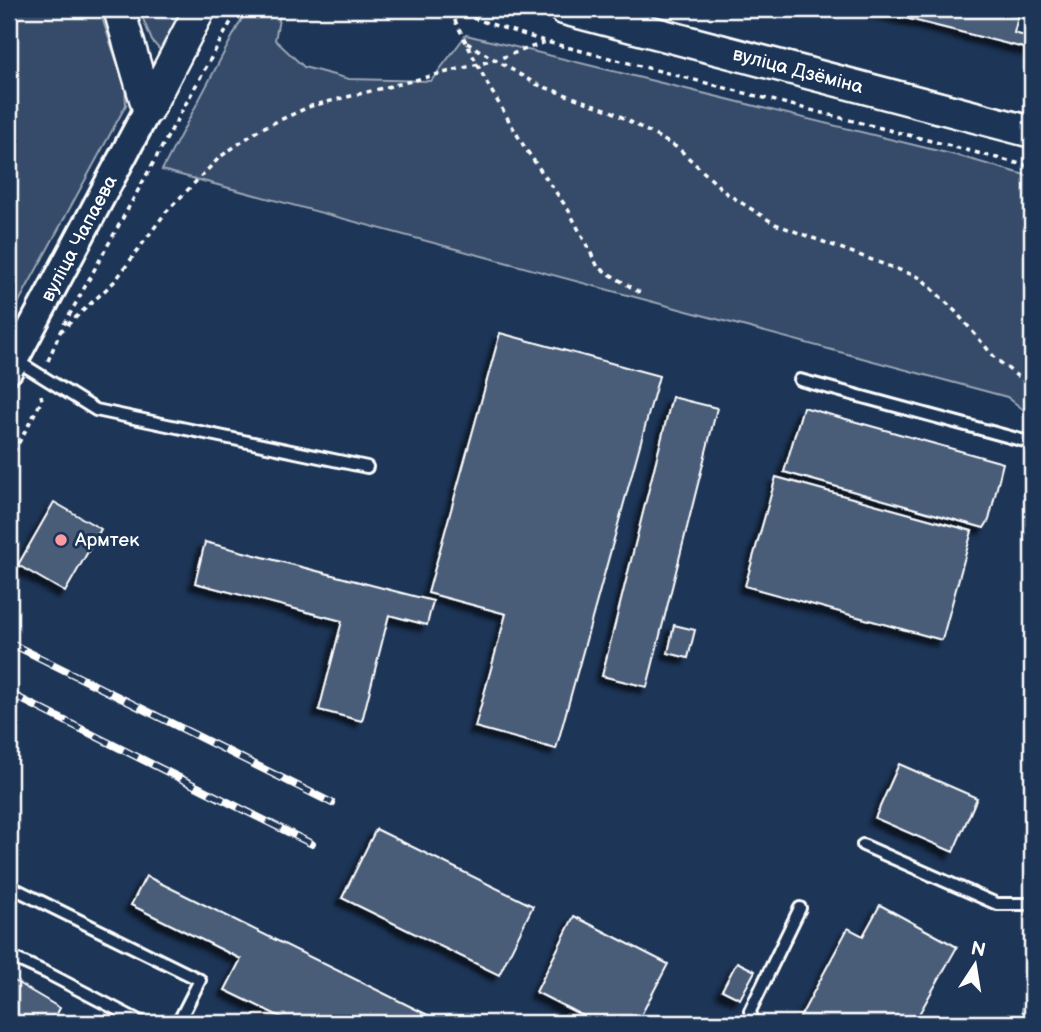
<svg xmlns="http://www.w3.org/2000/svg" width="1041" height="1032" viewBox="0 0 1041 1032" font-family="'Balsamiq Sans',sans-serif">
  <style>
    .green { fill: #364b69; stroke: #9aa5b4; stroke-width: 2 }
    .building { fill: #4a5d79; stroke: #fff; stroke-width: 2; filter: url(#shadow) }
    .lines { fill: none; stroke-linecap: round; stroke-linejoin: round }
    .service-casing { stroke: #fff; stroke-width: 16 }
    .tertiary-casing { stroke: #fff; stroke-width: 32 }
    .secondary-casing { stroke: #fff; stroke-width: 35 }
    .path { stroke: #fff; stroke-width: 3.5; stroke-dasharray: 5 5; stroke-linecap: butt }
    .service { stroke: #1d3557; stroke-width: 10 }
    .tertiary { stroke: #1d3557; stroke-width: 26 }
    .secondary { stroke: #1d3557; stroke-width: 30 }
    .rail-casing { stroke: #fff; stroke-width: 8 }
    .rail { stroke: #1d3557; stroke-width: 5; stroke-dasharray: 16; stroke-linecap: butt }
    .poi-dot { fill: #ff9aa2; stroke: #1d3557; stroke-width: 2.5 }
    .labels { text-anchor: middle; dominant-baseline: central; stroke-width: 6; stroke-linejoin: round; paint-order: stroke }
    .street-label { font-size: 19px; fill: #fff; stroke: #1d3557 }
    .poi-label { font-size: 19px; fill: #fff; stroke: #1d3557; text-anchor: start }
  </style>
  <defs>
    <filter id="shadow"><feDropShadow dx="-6" dy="6" stdDeviation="2" flood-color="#0009"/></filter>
  </defs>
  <rect width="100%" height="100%" fill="#1d3557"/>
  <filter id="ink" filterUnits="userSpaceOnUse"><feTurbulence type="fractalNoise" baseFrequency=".0143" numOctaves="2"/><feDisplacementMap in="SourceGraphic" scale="14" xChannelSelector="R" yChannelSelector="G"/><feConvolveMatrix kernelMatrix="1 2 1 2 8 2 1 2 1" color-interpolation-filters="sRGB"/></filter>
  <g filter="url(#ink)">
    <path class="green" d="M9 9H99L125 86 126 105 9 320Z
      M139 9H187L165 50H160L152 41Z
      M247 9H281L275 40 304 67 349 79 431 81 466 35 959 156 1032 177V424L1028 413 1007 397 162 170Z"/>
    <path class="building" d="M869 9H1020L1014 33 1032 38V50Z
      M500 333 659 376 556 749 475 727 506 614 428 593Z
      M672 397 717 408 647 687 602 676Z
      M803 407 1003 463 989 520 984 528 784 472Z
      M776 477 972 531 942 640 745 586Z
      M54 502 101 529 65 592 18 565Z
      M205 542 433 601 427 625 389 615 362 721 319 710 342 621 195 583Z
      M674 625 695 630 688 658 668 653Z
      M899 764 977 798 953 852 875 818Z
      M376 829 533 906 499 975 342 898Z
      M146 876 444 1023H293L225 990 241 959 131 905Z
      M880 905 957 947 914 1023H797L848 928 863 936Z
      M574 916 668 964 637 1023H597L536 992Z
      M737 962 755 971 740 999 722 990Z
      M11 979 60 1008 52 1023H9V983Z"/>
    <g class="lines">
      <g class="service-casing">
        <path id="service" d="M14 359 96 410 367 467
          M800 380 1032 443
          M863 845 997 904H1032
          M9 886 200 980 178 1023
          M9 956 47 973 143 1023
          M753 1023 750 1011 800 908
          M1029 1023 1032 968"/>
      </g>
      <g class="tertiary-casing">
        <g id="tertiary">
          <path id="s1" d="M9 370 148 109"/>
        </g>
      </g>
      <g class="secondary-casing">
        <g id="secondary">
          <path d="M119 9 148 109"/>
          <path id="s2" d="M564 9 1032 132"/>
          <path d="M148 109 200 9"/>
        </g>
      </g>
      <path class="path" d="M444 9 547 42 1032 167
        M450 11 488 85 525 148 569 211 598 267 644 295
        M9 24 18 9
        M467 43 536 84 611 111 678 148 726 193 775 224 921 278 955 311 996 359 1032 388
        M60 332 115 281 166 212 220 157 260 129 311 106 495 60 546 42
        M48 361 60 332 238 9
        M9 461 42 400 41 395"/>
      <use href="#service" class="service"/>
      <use href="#tertiary" class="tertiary"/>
      <use href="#secondary" class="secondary"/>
      <g class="rail-casing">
        <path id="rail" d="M10 643 332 803
          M9 693 312 844"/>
      </g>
      <use href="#rail" class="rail"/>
    </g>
  </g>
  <circle class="poi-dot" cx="61" cy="540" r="7"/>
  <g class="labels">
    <g class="street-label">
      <text stroke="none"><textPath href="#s2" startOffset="242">вуліца Дзёміна</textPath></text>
      <text stroke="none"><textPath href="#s1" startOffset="149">вуліца Чапаева</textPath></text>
    </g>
    <g class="poi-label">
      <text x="75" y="540">Армтек</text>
    </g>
  </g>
  <rect width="1041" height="1032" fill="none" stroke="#1d3557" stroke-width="35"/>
  <rect x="18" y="18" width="1006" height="997" fill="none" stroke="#fff" stroke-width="2.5" filter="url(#ink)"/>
  <g transform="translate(975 965) rotate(12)" stroke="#1d3557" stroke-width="5" paint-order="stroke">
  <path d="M0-5L12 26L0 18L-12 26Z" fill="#ffffff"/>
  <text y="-10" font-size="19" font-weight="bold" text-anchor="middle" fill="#ffffff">N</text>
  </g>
</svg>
